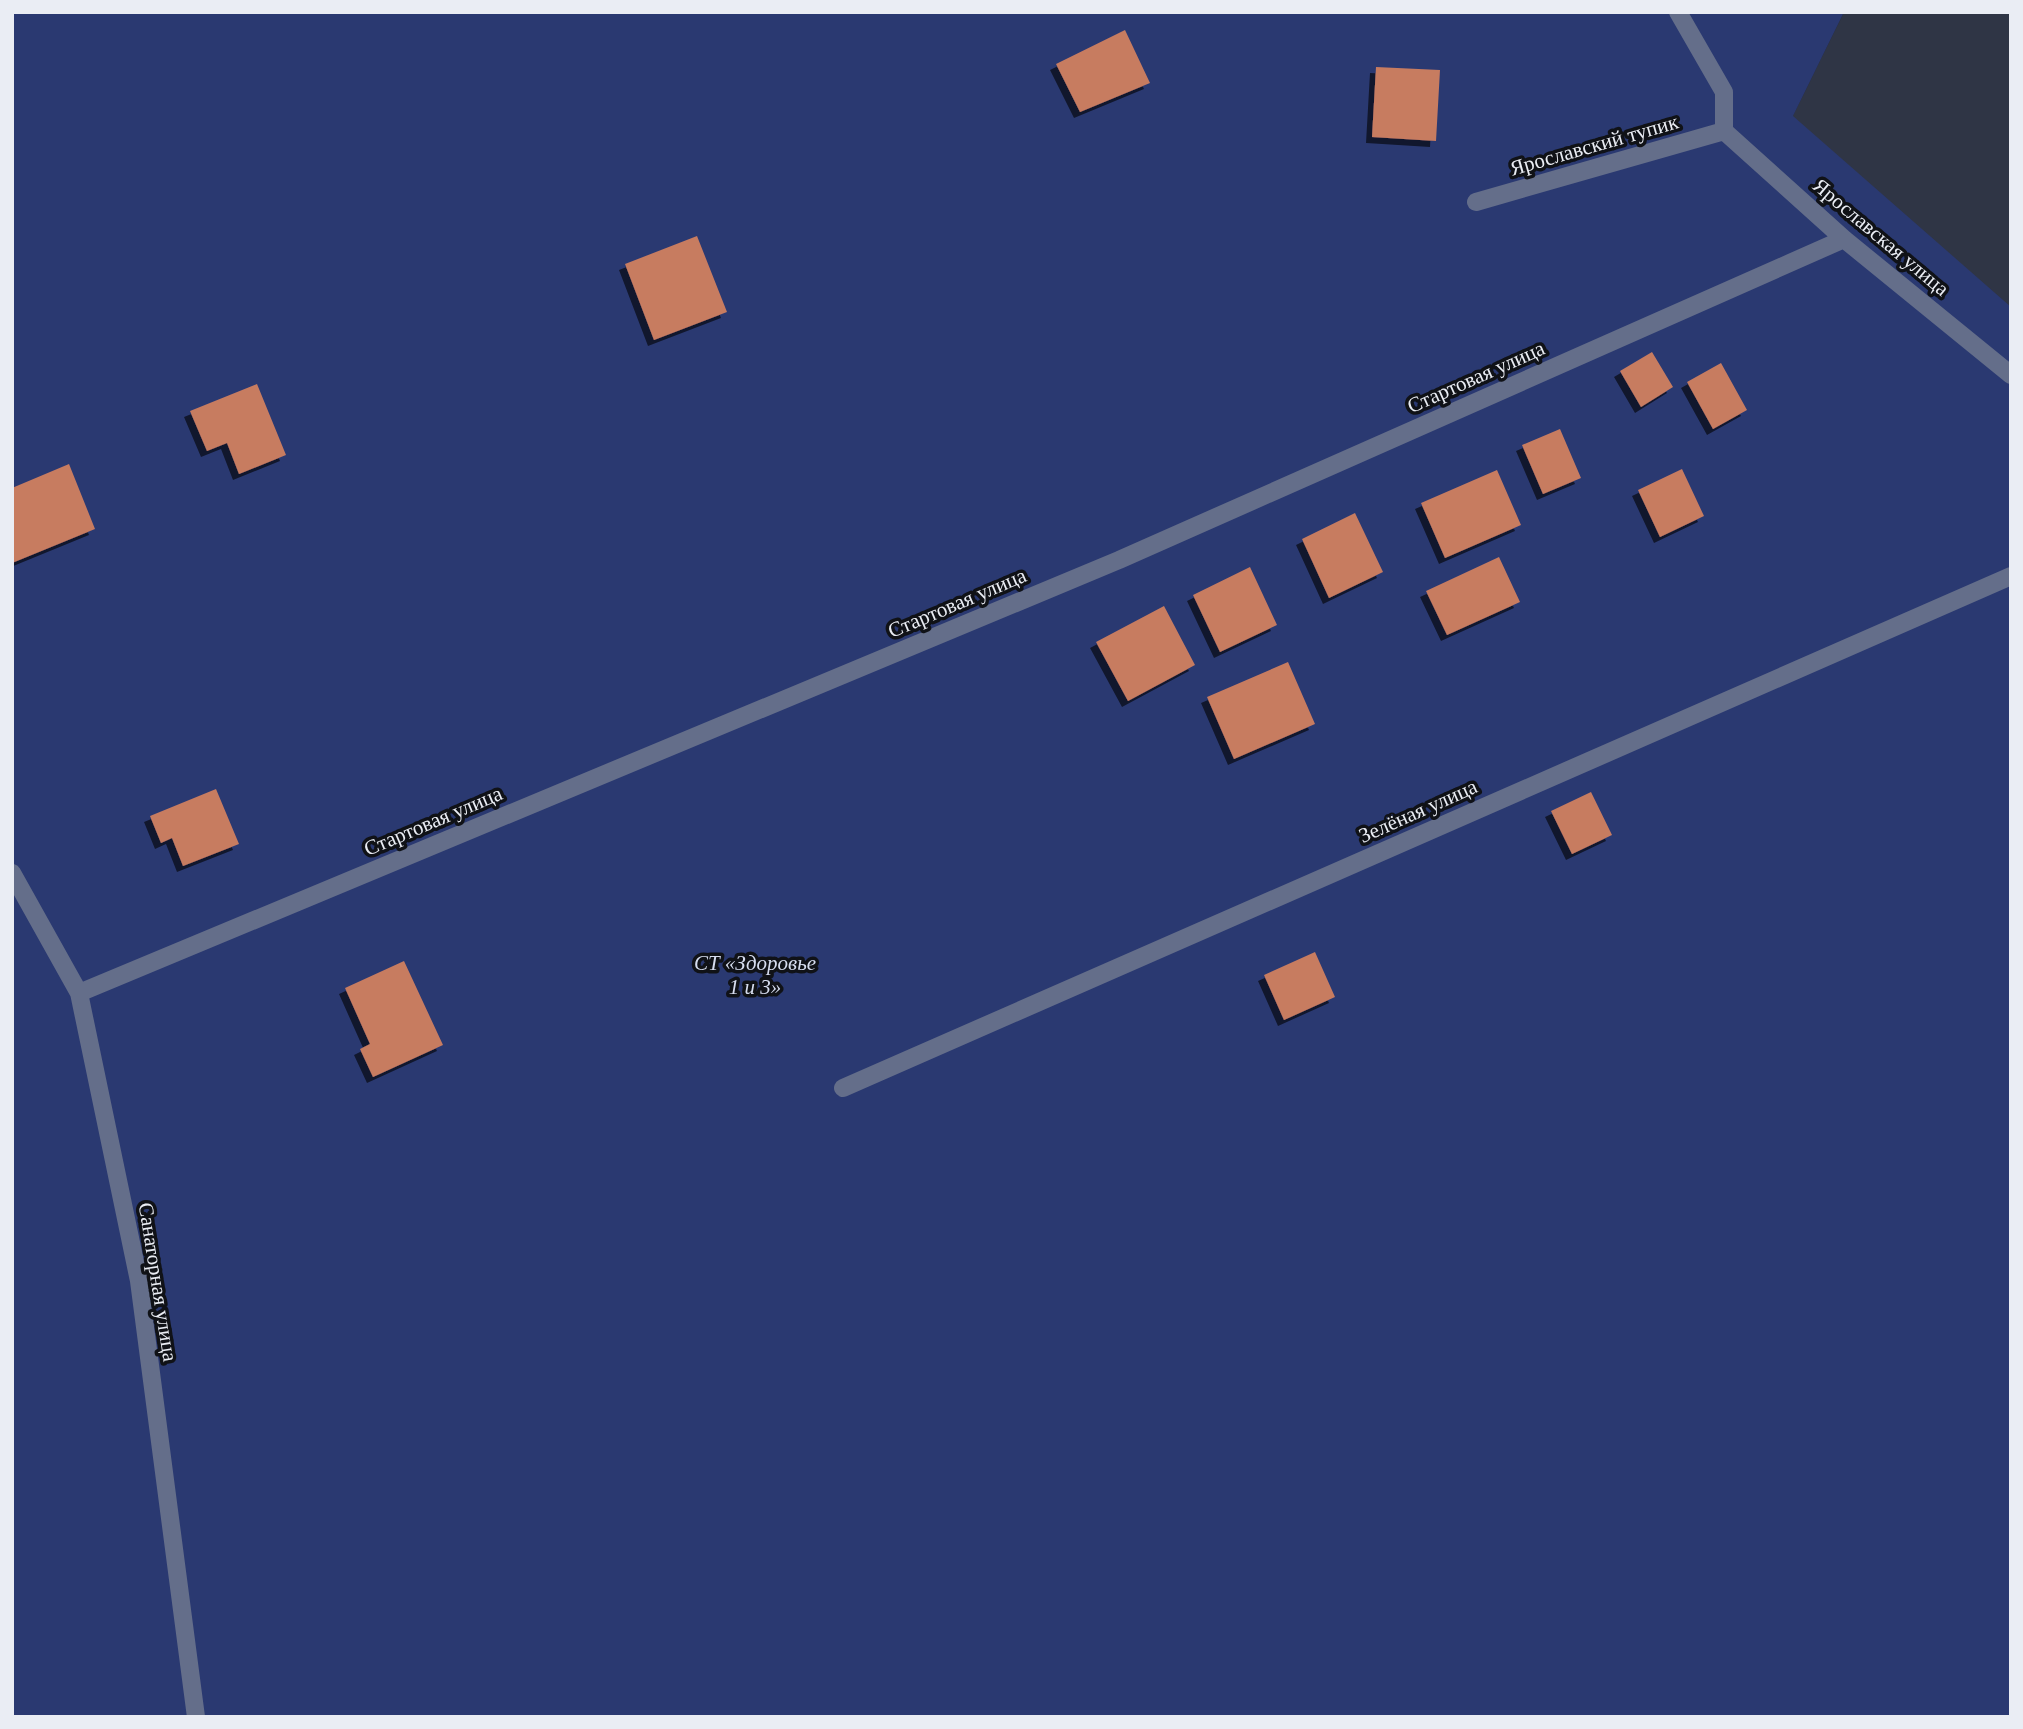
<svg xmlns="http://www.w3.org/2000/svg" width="2023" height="1729" viewBox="0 0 2023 1729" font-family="Georgia,serif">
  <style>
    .built { fill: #2f3545 }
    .green { fill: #2a3971 }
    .building { fill: #c77b61; filter: url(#shadow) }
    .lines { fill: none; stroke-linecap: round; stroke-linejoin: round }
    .minor { stroke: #646e8a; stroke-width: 18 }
    .labels { text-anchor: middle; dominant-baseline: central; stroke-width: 7; stroke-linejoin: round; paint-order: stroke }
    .street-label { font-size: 21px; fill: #eaedf4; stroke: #101217 }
    .park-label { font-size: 21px; font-style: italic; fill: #d6ddef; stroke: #101217 }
  </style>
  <defs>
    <filter id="shadow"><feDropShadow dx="-6" dy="6" stdDeviation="0" flood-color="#0009"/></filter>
  </defs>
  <rect width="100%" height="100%" fill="#252934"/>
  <path class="built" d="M1844 12H2011V325L1784 134Z"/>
  <path class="green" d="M12 12H1844L1793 116 2011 307V1717H12Z"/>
  <path class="building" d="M1125 30 1150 83 1080 112 1056 64Z
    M1376 67 1440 70 1436 141 1372 137Z
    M697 236 727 312 654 340 625 264Z
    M1652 352 1673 387 1641 407 1620 371Z
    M1721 363 1747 410 1713 429 1687 382Z
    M257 384 286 455 239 474 227 443 207 451 190 411Z
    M1560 429 1581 478 1543 494 1522 445Z
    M69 464 95 529 12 563V488Z
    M1682 469 1704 516 1660 537 1638 490Z
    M1497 470 1521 525 1445 558 1421 503Z
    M1355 513 1383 572 1329 598 1302 539Z
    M1499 557 1520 602 1447 635 1426 591Z
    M1250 567 1277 625 1220 652 1193 595Z
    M1164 606 1195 665 1128 701 1096 642Z
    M1288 662 1315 724 1234 759 1207 697Z
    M216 789 239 844 183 866 172 838 161 843 150 816Z
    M1591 792 1612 835 1572 854 1551 811Z
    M1315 952 1335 997 1284 1020 1264 975Z
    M404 961 443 1045 373 1077 360 1049 370 1044 345 988Z"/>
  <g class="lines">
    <path class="minor" d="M1678 12 1724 92V131
      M1724 131 1844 239 2011 375
      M1476 202 1724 131
      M12 873 79 993 139 1281 196 1717
      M79 993 1119 560 1844 239
      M843 1088 2011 576"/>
  </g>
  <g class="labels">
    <g class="street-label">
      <text transform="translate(1594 145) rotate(-16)">Ярославский тупик</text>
      <text transform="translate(1881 237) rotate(40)">Ярославская улица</text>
      <text transform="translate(1476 377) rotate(-24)">Стартовая улица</text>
      <text transform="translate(957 603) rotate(-23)">Стартовая улица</text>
      <text transform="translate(1418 811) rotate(-24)">Зелёная улица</text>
      <text transform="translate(433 821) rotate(-23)">Стартовая улица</text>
      <text transform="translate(158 1282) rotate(81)">Санаторная улица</text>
    </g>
    <g class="park-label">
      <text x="755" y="963">СТ «Здоровье<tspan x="755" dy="24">1 и 3»</tspan></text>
    </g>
  </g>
  <rect width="2023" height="1729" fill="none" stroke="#eaedf4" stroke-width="28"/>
</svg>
